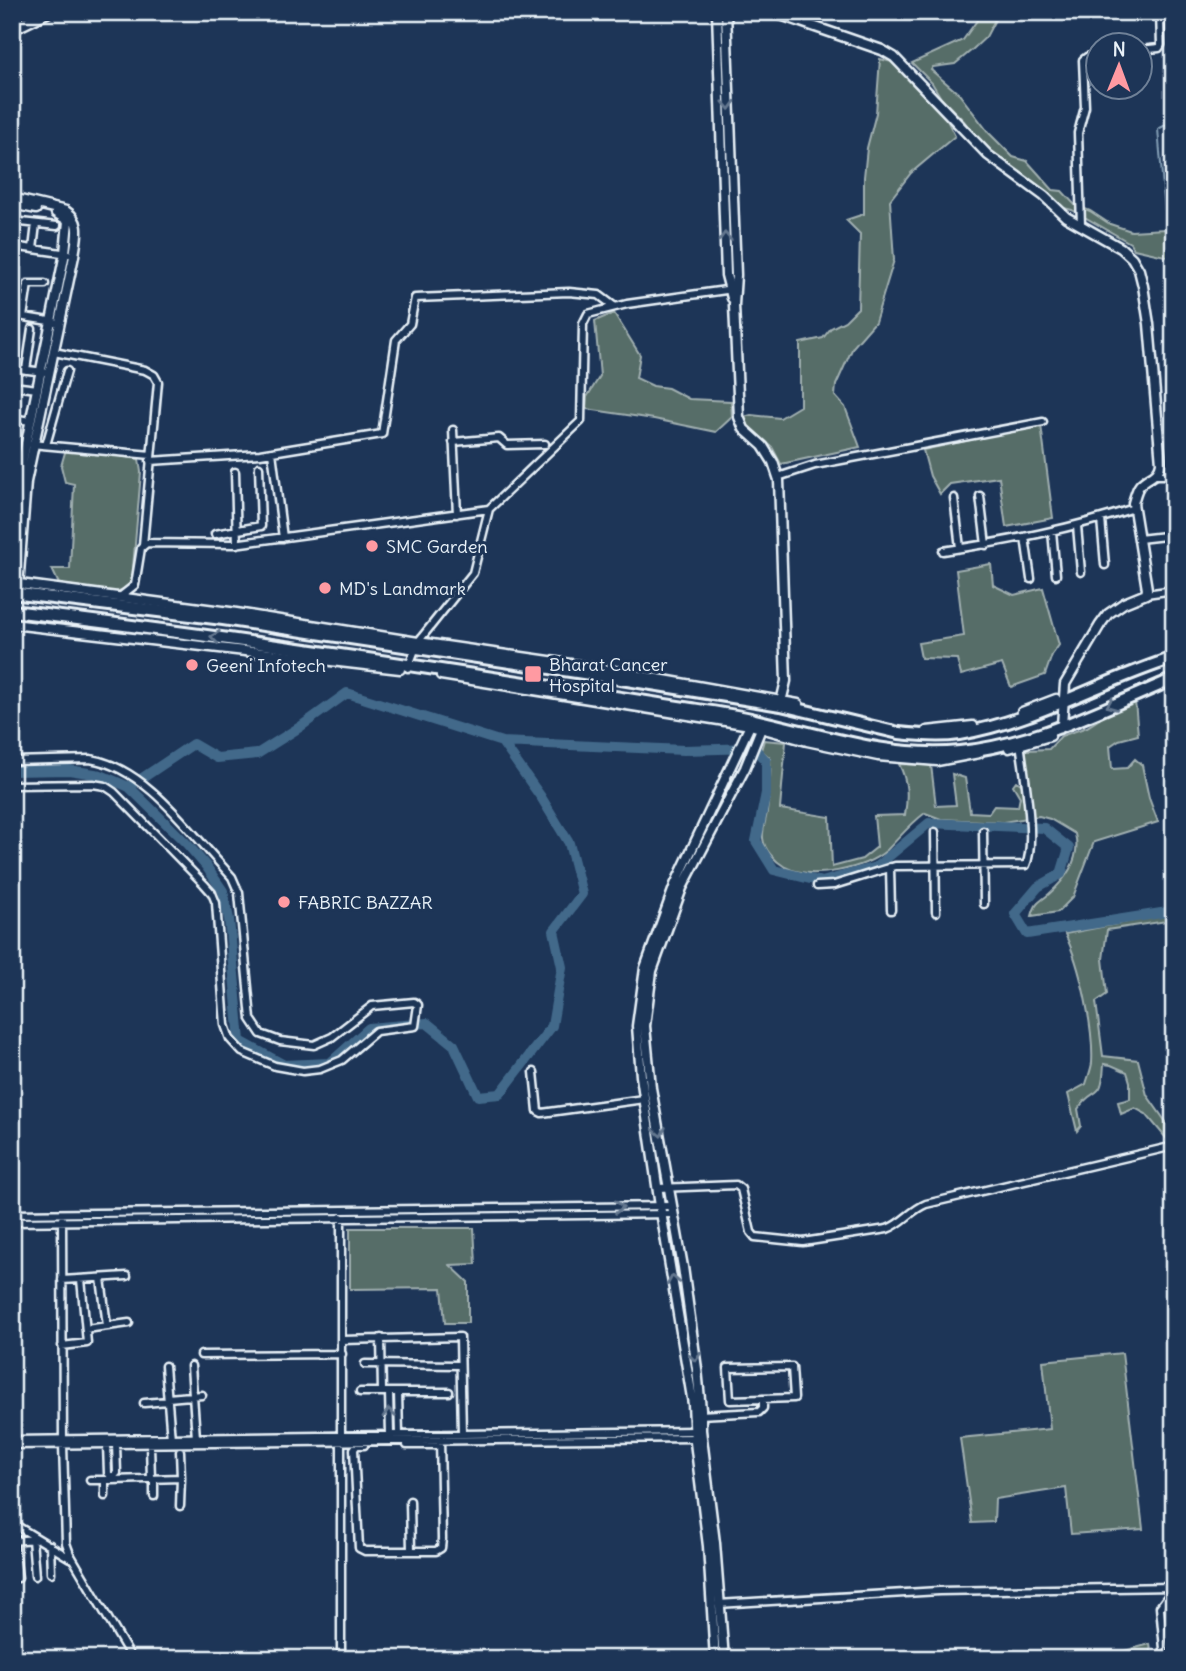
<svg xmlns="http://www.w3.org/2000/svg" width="1186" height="1671" viewBox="0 0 1186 1671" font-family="Delius,sans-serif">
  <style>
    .green { fill: #576d68; stroke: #a0afb0; stroke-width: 2 }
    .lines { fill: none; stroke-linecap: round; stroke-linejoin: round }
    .stream { stroke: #849fb6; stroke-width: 2 }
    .river { stroke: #42698a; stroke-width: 10 }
    .minor-casing { stroke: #e8f1f8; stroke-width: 11 }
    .tertiary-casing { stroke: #e8f1f8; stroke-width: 13 }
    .secondary-casing { stroke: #e8f1f8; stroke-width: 15 }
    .trunk-casing { stroke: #e8f1f8; stroke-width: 16 }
    .minor { stroke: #1d3557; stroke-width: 6 }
    .tertiary { stroke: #1d3557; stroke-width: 8 }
    .secondary { stroke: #1d3557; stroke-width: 10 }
    .trunk { stroke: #1d3557; stroke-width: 10 }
    .oneway { stroke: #64778f }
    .poi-dot { fill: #ff9aa2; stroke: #1d3557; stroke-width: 2.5 }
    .labels { text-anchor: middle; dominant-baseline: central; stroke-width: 6; stroke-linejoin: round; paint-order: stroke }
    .poi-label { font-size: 18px; fill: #e8f1f8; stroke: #1d3557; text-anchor: start }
  </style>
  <rect width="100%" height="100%" fill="#1d3557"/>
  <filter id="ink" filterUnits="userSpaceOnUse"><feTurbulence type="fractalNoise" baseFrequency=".0143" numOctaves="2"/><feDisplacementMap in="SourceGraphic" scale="14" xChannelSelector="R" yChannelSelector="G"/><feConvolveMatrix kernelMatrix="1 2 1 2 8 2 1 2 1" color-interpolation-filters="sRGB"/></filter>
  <g filter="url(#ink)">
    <path class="green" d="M983 12H999L986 37 972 50 955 64 933 67 931 70 959 94 989 133 1013 157 1027 161 1053 190 1062 191 1075 205 1090 211 1110 224 1131 231 1165 229 1173 237 1174 253 1169 257 1134 249 1130 243 1072 210 1060 207 980 143 964 121 941 98 932 83 912 63 963 40Z
      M880 59 892 62 946 118 955 136 911 173 890 200 894 260 875 322 853 347 836 385 835 396 845 407 860 447 781 464 772 447 750 429 744 417 751 415 780 418 800 406V343L823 338 831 328 845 321 858 308 860 234 846 220 864 214V177L867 148 876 113Z
      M614 313 640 355 636 378 653 386 668 388 689 399 731 401 732 417 716 432 654 419 586 409 587 397 600 376 595 321Z
      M1041 425 1053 518 1006 527 999 477 950 484 940 494 930 476 923 450Z
      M66 449 139 459 141 472 132 580 126 588 116 592 59 584 52 569H70L74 484 65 482 61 466Z
      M991 564 993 585 1014 595 1043 588 1059 645 1052 655 1045 675 1011 687 1002 664 961 675 957 659 921 658 918 643 964 636 956 570Z
      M1135 701 1138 735 1119 740 1110 746 1112 769 1127 768 1135 759 1142 765 1149 798 1158 822 1094 842 1073 897 1058 912 1032 916C1036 901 1039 903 1049 894 1067 878 1081 857 1075 834L1050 819 1039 816 1003 822 941 819 925 813C910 824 900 837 887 850 865 869 811 881 785 867 775 861 764 850 763 838 762 830 766 820 767 812 770 794 771 777 770 758L761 750 764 740 786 742 780 809 830 817 832 867 862 859 877 847 874 816 905 815C908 796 908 782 899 764L931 765 936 806 956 805 952 774 965 778 970 812 989 813 994 806 1018 807 1020 797 1013 785 1016 781 1023 785 1026 750 1049 749 1061 736 1087 727 1123 704Z
      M1174 913V920L1107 930 1103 959 1107 994 1096 1002 1103 1056 1138 1060 1147 1095 1173 1132 1166 1138 1146 1114 1135 1108 1121 1114 1118 1102 1130 1099V1082L1127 1072 1111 1065 1104 1064C1102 1103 1095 1084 1078 1109L1081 1126 1077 1131 1068 1094 1086 1084C1088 1077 1091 1070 1092 1063 1094 1028 1080 965 1065 934Z
      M350 1228H474L476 1264 450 1265 468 1282V1323H445L442 1288 350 1289Z
      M1122 1353 1143 1529 1071 1534 1066 1488 995 1499 994 1522 972 1523 960 1438 1050 1429 1043 1361Z
      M1150 1644 1152 1659H1095Z"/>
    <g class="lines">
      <path class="stream" d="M1167 235 1158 129 1174 121"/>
      <path class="river" d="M12 771 69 770 101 775 129 787 187 844 206 866 223 891 229 919 240 1041 284 1065 330 1063 369 1028 427 1023 454 1045 478 1096 500 1094 552 1026 562 967 554 931 582 894 569 843 541 797 502 742 684 750 754 748 766 761V793L756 841 774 870 822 882 876 867 929 823 1044 828 1069 848 1061 874 1038 887 1015 914 1027 934 1174 911
        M129 787 193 744 217 758 257 754 300 727 347 693 502 742"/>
      <g class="minor-casing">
        <path id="minor" d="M1140 50 1159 48 1161 45 1160 12
          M12 221 57 226
          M1081 225 1078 133 1085 107 1083 60 1087 57 1098 55
          M12 246 69 254
          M33 249 36 224
          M12 298 25 300
          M12 315 55 322
          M23 317 28 284H45
          M54 352 145 370 154 375 158 382 143 545
          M12 368 44 372
          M26 370 32 329
          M12 386 38 389
          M12 418 30 421
          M453 430 457 514
          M453 442 499 438 507 445 545 444
          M31 444 151 455
          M46 445 67 371
          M12 449V477
          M272 452 283 538
          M150 461 260 454 382 434 396 340 410 324 415 298 569 292 599 295 615 307
          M235 472 237 544
          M1155 475H1174
          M778 477 815 465 1043 422
          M980 496 986 545
          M954 498 960 548
          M1101 519 1105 565
          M1077 526 1081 572
          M1052 531 1056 575
          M215 534 261 526 259 467
          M1025 537 1031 579
          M1139 539 1174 535
          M943 551C1008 541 1072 529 1134 508
          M1146 594 1174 590
          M121 596 135 585 141 548 147 543 234 544 489 509
          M408 668 418 642 473 573 489 509 581 421 583 324 588 314 627 304 733 289
          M12 761 90 759C144 767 188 829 223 867L232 877 239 893 251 1019 261 1034 280 1041 314 1045 332 1037 372 1006 414 1002 418 1005 415 1026 376 1031 342 1060 320 1069 303 1071 275 1066 242 1052 230 1039 225 1025 216 903 212 893 204 884 114 792 105 786 93 784 12 785
          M983 831 984 904
          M935 832 936 912
          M890 867 891 910
          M817 886 834 885 895 866 1026 865C1037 841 1023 769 1020 742
          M534 1072 538 1111 542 1113 644 1099
          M658 1188 736 1185 741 1189 751 1232 755 1237 803 1242 887 1229C902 1224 911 1210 926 1204L1174 1146
          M12 1214 672 1206
          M341 1217V1659
          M62 1219 63 1445 66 1543 70 1554 132 1659
          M12 1222 674 1214
          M101 1278 107 1326
          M62 1280 127 1276
          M86 1329 129 1323
          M381 1338 382 1392
          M342 1340 460 1337 462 1434
          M62 1346 87 1343 81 1279
          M201 1355 342 1354
          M365 1364 460 1365
          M165 1366 171 1439
          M191 1366 196 1438
          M792 1367 794 1398 730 1400 728 1368Z
          M360 1392H449
          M389 1392 390 1435
          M398 1392 399 1435
          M168 1398 202 1395
          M144 1403 168 1401
          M699 1415 759 1412 763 1408V1399
          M12 1440 696 1431
          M107 1444 108 1473 112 1478
          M150 1444 151 1479
          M12 1445 696 1438
          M364 1445H357L354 1449 359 1548 365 1551H436L441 1548 442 1539 440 1439
          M407 1445H440
          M112 1478V1480L181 1478 180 1451
          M112 1478 117 1473 116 1444
          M154 1479V1496
          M90 1480H105
          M105 1496V1480H112
          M410 1501 411 1551
          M180 1506 181 1478
          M12 1523 70 1558
          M12 1524 18 1578
          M32 1539 35 1576
          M12 1541 35 1539
          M50 1545 51 1573
          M718 1604 939 1591 1174 1587
          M1165 1659 1160 1607 1174 1588"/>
      </g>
      <g class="tertiary-casing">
        <path id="tertiary" d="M717 12 726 275 732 298
          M726 12 736 275 734 305 739 417 744 429 763 446 773 462 779 480 786 681 781 702
          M772 12 882 50 894 57 988 155 1044 196 1066 217 1121 248 1132 258 1139 270 1143 286 1149 324 1161 463C1159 476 1148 476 1140 485 1136 490 1135 497 1133 503L1147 589 1146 594 1124 603 1108 614 1100 625 1065 684 1062 725 1060 728
          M12 198 66 211C83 222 76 239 74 256L26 482 18 587
          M12 204 36 209
          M12 558 19 477 65 253 68 221 56 213
          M12 583 230 612 418 642 591 667 798 704
          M12 624 400 669
          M441 675 750 725 807 741 878 756 937 761 979 753
          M1022 712 1056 699
          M927 731 973 726
          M1009 748 1050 736
          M715 1659 708 1546 695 1442 693 1404 660 1206 641 1076 637 1026 645 968 675 885 752 721
          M724 1659 715 1543 701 1430V1410L697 1369 683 1267 651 1088 645 1026 652 971 682 888 745 768 762 726"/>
      </g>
      <g class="secondary-casing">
        <path id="secondary" d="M12 29 47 12"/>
      </g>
      <g class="trunk-casing">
        <path id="trunk" d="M12 593 223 619 590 674 781 705 899 733C919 735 940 737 959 734 1034 722 1102 680 1174 658
          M12 611C239 638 465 673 691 709 712 712 734 715 755 720 823 735 890 759 960 752 1035 745 1106 707 1174 679"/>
      </g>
      <use href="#minor" class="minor"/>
      <use href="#tertiary" class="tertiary"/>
      <use href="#secondary" class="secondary"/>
      <use href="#trunk" class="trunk"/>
    </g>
    <defs><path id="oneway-chevron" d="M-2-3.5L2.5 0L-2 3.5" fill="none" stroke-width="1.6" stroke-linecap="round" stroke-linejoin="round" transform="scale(1.75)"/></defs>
    <g class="oneway">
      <use href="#oneway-chevron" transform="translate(729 105) rotate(88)"/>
      <use href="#oneway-chevron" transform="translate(725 237) rotate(-92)"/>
      <use href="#oneway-chevron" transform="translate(215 637) rotate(-172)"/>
      <use href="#oneway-chevron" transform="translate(1111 705) rotate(158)"/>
      <use href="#oneway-chevron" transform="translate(660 1132) rotate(79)"/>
      <use href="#oneway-chevron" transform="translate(619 1207) rotate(-1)"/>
      <use href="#oneway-chevron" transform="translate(673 1280) rotate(-100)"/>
      <use href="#oneway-chevron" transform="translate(695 1357) rotate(82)"/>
      <use href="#oneway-chevron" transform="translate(389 1413) rotate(-92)"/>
    </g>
  </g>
  <g class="poi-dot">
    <circle cx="372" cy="546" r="7"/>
    <circle cx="325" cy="588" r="7"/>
    <circle cx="192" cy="665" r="7"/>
    <rect x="524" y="665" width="18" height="18" rx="3.5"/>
    <circle cx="284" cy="902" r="7"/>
  </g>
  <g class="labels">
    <g class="poi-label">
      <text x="386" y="546">SMC Garden</text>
      <text x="339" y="588">MD's Landmark</text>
      <text x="549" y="664">Bharat Cancer<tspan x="549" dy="21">Hospital</tspan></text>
      <text x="206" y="665">Geeni Infotech</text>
      <text x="298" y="902">FABRIC BAZZAR</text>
    </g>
  </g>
  <rect width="1186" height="1671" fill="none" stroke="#1d3557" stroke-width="42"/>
  <rect x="21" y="21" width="1144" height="1629" fill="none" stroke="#e8f1f8" stroke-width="2.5" filter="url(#ink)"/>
  <g transform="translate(1119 66) rotate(1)"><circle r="33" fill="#1d3557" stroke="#6e8097" stroke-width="2"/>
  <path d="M0-5L12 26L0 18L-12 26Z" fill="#ff9aa2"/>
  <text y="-10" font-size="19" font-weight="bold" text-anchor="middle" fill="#e8f1f8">N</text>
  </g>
</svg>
